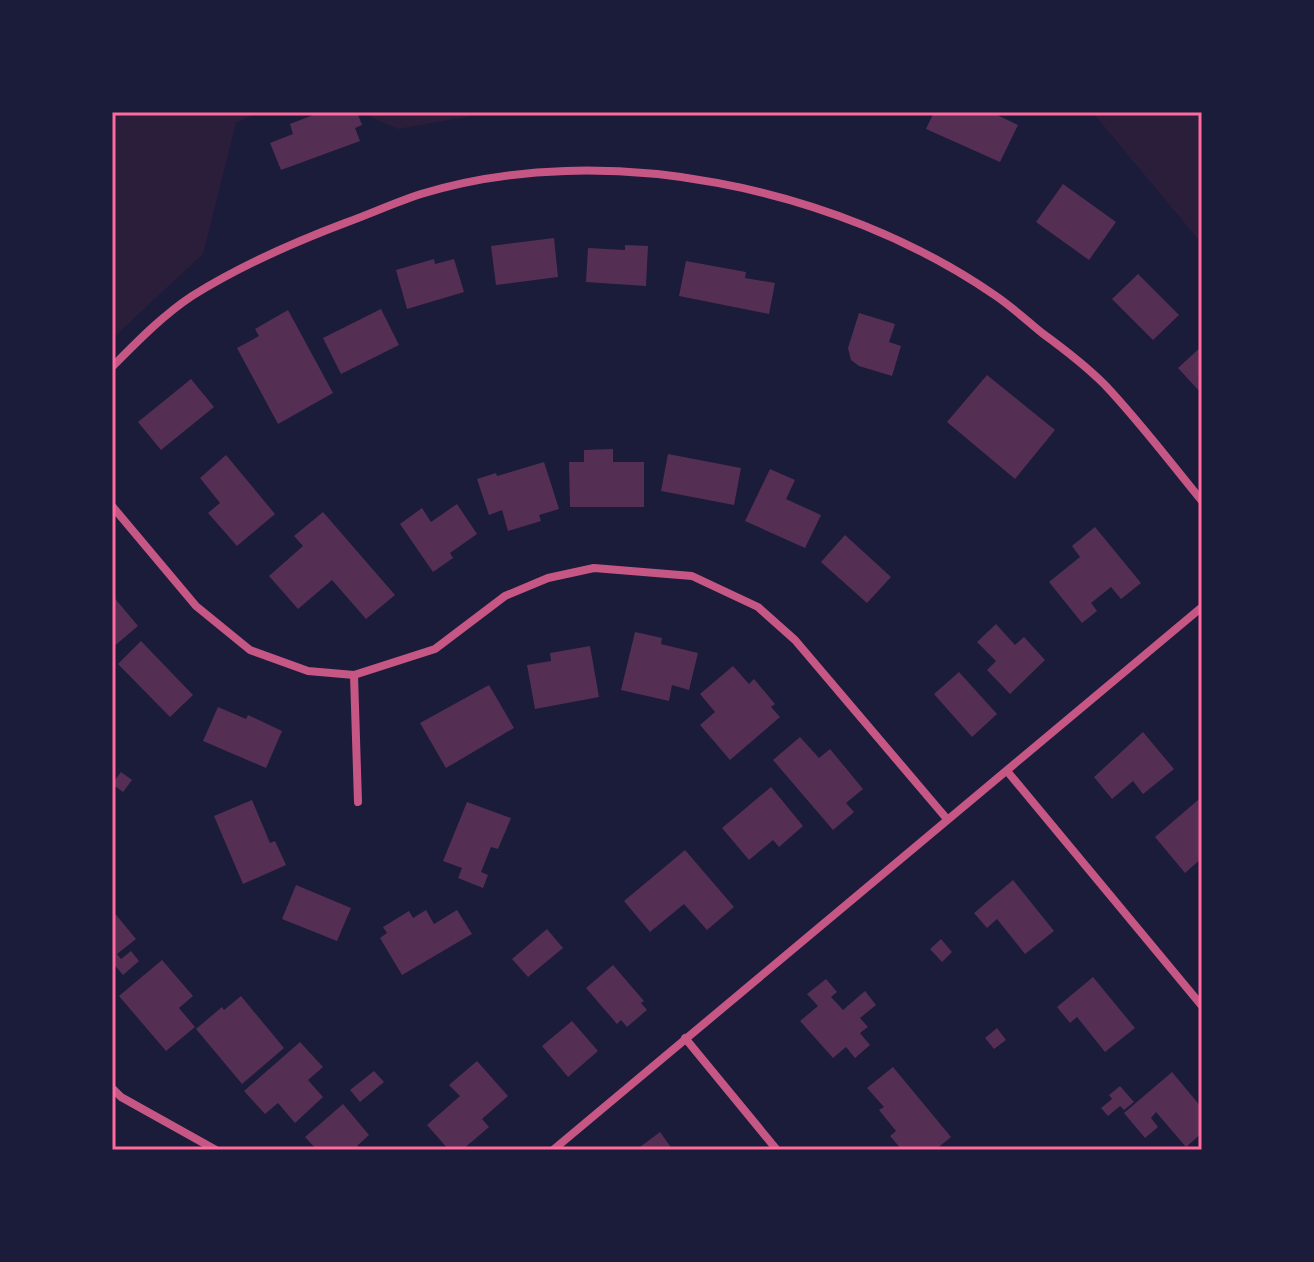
<svg xmlns="http://www.w3.org/2000/svg" width="1314" height="1262" viewBox="0 0 1314 1262" font-family="'Varela Round',sans-serif">
  <style>
    .green { fill: #2a1e3b }
    .building { fill: #542f53 }
    .lines { fill: none; stroke-linecap: round; stroke-linejoin: round }
    .minor { stroke: #c65784; stroke-width: 8 }
    .neatline { fill: none; stroke: #ff6b9d; stroke-width: 3 }
  </style>
  <rect width="100%" height="100%" fill="#1b1b3a"/>
  <path class="green" d="M112 112H258L236 123 203 254 112 339Z
    M359 112H495L398 129Z
    M1092 112H1202V244Z"/>
  <path class="building" d="M321 112H357L362 125 355 128 360 141 281 170 270 143 293 134 290 124Z
    M934 112H991L1018 125 1000 162 926 129Z
    M1063 184 1116 222 1089 260 1036 222Z
    M554 238 558 277 496 285 491 246Z
    M625 245 648 246 646 286 586 282 588 248 625 250Z
    M434 259 435 264 454 259 464 292 407 309 396 270Z
    M686 261 746 272 745 278 775 283 769 314 679 296Z
    M1138 274 1179 315 1153 340 1112 299Z
    M381 309 399 345 341 374 323 338Z
    M288 310 333 393 278 424 237 348 259 336 255 329Z
    M859 313 895 324 889 342 901 346 892 376 859 366 851 360 848 348Z
    M1202 346V394L1178 368Z
    M987 375 1055 430 1015 479 947 422Z
    M191 379 214 407 161 450 138 422Z
    M613 449V462H644V507H570L569 462H584V450Z
    M668 454 741 468 734 505 661 491Z
    M226 455 275 514 237 546 208 513 220 503 200 478Z
    M544 462 559 509 539 515 541 521 508 531 502 510 489 515 477 479 496 473 497 476Z
    M770 469 795 480 786 499 821 515 805 548 745 521Z
    M457 504 477 534 450 553 453 558 433 572 400 524 422 508 431 522Z
    M323 512 395 595 366 619 332 580 298 609 269 576 303 546 294 536Z
    M1095 527 1141 583 1121 599 1111 587 1091 603 1097 611 1082 623 1049 582 1080 557 1072 546Z
    M845 535 891 577 867 603 821 562Z
    M112 595 138 626 112 648Z
    M996 624 1015 645 1024 637 1045 660 1010 694 987 670 996 661 977 642Z
    M635 632 662 638 661 644 698 653 689 690 672 685 669 701 621 690Z
    M141 641 193 695 170 717 118 664Z
    M590 646 599 697 535 709 527 665 551 661 550 653Z
    M733 666 749 684 754 679 775 704 771 707 780 717 730 760 700 725 715 712 700 694Z
    M959 672 997 714 972 737 934 694Z
    M489 685 514 728 446 768 420 723Z
    M218 707 246 719 248 715 282 731 266 768 203 741Z
    M1143 732 1174 769 1143 794 1133 781 1112 799 1094 777Z
    M800 737 819 758 830 749 863 789 846 803 854 812 833 830 773 760Z
    M121 772 132 780 123 792 112 784Z
    M771 787 803 826 779 847 773 840 749 860 722 828Z
    M252 800 270 843 275 841 286 865 243 884 214 816Z
    M1198 800 1202 804V858L1185 873 1155 837Z
    M467 802 511 818 498 849 491 847 481 872 488 875 483 888 458 878 462 868 443 861Z
    M685 850 734 907 707 930 684 904 650 932 624 901Z
    M1013 880 1054 931 1025 954 997 919 987 928 974 913Z
    M296 885 351 908 337 941 282 919Z
    M112 910 136 939 117 954 121 959 131 951 139 961 123 975 112 962Z
    M426 910 434 924 457 910 472 934 402 975 380 938 387 933 383 927 409 911 413 918Z
    M547 929 563 948 528 977 512 959Z
    M941 939 952 952 942 962 930 949Z
    M162 960 193 996 179 1008 195 1027 166 1051 119 996Z
    M613 965 644 1001 641 1003 647 1010 627 1027 621 1020 617 1024 586 988Z
    M1093 977 1135 1028 1105 1052 1077 1017 1070 1023 1057 1007Z
    M826 979 837 992 831 997 843 1010 865 991 876 1005 860 1018 868 1027 860 1033 870 1045 855 1058 846 1047 833 1058 800 1021 818 1006 807 994Z
    M241 996 284 1048 242 1084 196 1029 222 1007 224 1010Z
    M572 1021 598 1051 568 1077 542 1046Z
    M997 1028 1006 1040 994 1049 985 1038Z
    M300 1042 323 1067 308 1080 323 1097 295 1123 278 1103 265 1114 244 1091Z
    M477 1061 508 1096 482 1119 489 1127 462 1150H449L427 1125 460 1096 449 1085Z
    M893 1067 951 1137 935 1150H902L890 1136 896 1131 879 1110 884 1107 867 1088Z
    M374 1071 384 1082 360 1102 350 1090Z
    M1172 1072 1202 1108V1133L1186 1147 1156 1112 1151 1118 1158 1127 1145 1138 1124 1113Z
    M1120 1086 1134 1102 1124 1110 1120 1106 1108 1116 1101 1108 1112 1099 1109 1095Z
    M343 1104 369 1135 357 1146 361 1150H317L305 1137Z
    M660 1132 673 1150H636Z"/>
  <g class="lines">
    <path class="minor" d="M112 367C136 343 163 315 192 296 240 266 292 243 345 223 370 214 396 202 421 194 604 138 837 187 993 294 1010 305 1026 320 1042 333 1064 349 1086 366 1105 385 1139 421 1170 462 1202 501
      M112 506 196 606 250 650 308 671 354 675 435 649 505 596 548 578 594 568 692 576 758 607 795 640 947 819
      M354 675 358 802
      M1007 771 1202 1006
      M685 1038 777 1150
      M112 1088 121 1097 216 1150
      M553 1150 1202 607"/>
  </g>
  <rect width="1314" height="1262" fill="none" stroke="#1b1b3a" stroke-width="228"/>
  <rect x="114" y="114" width="1086" height="1034" class="neatline"/>
</svg>
